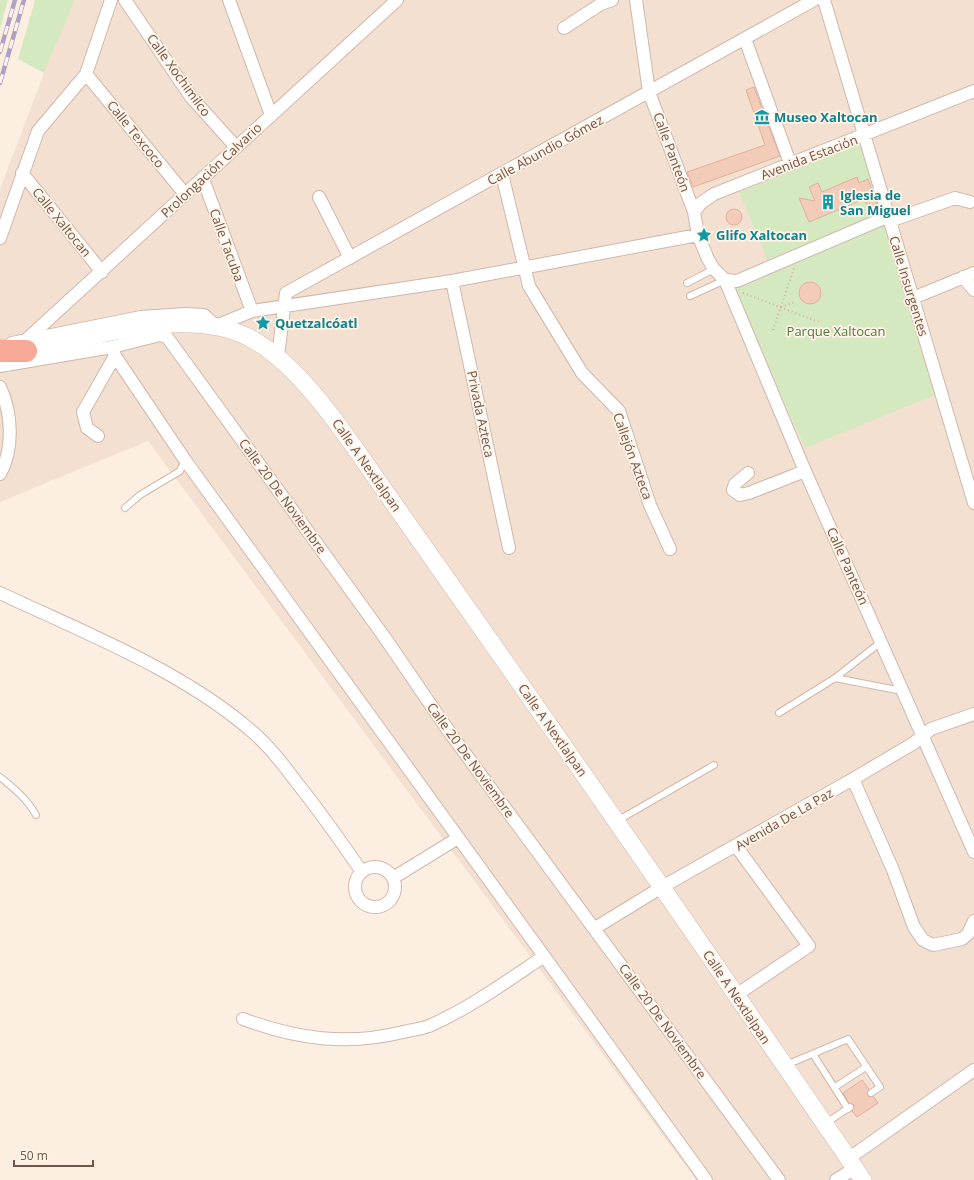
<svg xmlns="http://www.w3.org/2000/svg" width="974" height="1180" viewBox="0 0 974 1180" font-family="'Open Sans',sans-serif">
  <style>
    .residential { fill: #f4e0d0 }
    .green { fill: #d4e9c0 }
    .building { fill: #f2cbb9; stroke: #e4af99 }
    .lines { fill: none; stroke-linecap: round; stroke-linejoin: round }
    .lane-casing { stroke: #cfb8ab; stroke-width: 8 }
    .street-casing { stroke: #cfb8ab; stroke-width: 14 }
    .secondary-casing { stroke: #d2b7a8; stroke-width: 18 }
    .highway-casing { stroke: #d8cfcc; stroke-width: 24 }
    .path { stroke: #d6ae9c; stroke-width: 2; stroke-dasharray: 1 3; stroke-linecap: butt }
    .lane { stroke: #fff; stroke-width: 6 }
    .street { stroke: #fff; stroke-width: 12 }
    .secondary { stroke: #fff; stroke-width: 17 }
    .highway { stroke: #f7a897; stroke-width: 22 }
    .rail-casing { stroke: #b1a0c5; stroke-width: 4.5 }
    .rail { stroke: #fff4e7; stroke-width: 3; stroke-dasharray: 9; stroke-linecap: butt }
    .labels { text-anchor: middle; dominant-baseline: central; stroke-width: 3.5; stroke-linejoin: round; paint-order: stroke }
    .street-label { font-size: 13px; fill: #735448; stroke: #fff4e7 }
    .culture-label { font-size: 13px; font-weight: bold; fill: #0d838f; stroke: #fff4e7; text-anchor: start }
    .park-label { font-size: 13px; fill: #557940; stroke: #fff4e7 }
  </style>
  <rect width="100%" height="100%" fill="#fcefe1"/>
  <path class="residential" d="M75 0H974V1180H696L148 441 0 502V189L44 73Z"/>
  <path class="green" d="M0 0H8L0 29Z
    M35 0H75L44 73 18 59Z
    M860 144 882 213 768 261 739 192Z
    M885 224 935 395 805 448 733 289Z"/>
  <path class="building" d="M754 87 780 156 693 187 687 172 765 145 746 90Z
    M857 177 859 183 868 179 877 204 868 207 864 199 809 222 799 198 815 201 809 187 818 183 822 192Z
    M726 217a8 8 0 1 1 16 0a8 8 0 1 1-16 0Z
    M799 293a11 11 0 1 1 22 0a11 11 0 1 1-22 0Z
    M862 1080 869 1089 868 1096 874 1097 878 1103 857 1117 852 1111 854 1105 849 1103 843 1093Z"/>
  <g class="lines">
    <g class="lane-casing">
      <path id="lane" d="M687 283 714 269
        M690 296 725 280
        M125 508 140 495 180 471 185 460
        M835 678 902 691
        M779 713 835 678 881 642
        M0 777C15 789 27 799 36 815
        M617 821 714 765
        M813 1054 848 1109
        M786 1065 848 1039 880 1087 871 1093
        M835 1087 866 1067
        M826 1123 850 1107"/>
    </g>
    <g class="street-casing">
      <path id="street" d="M125 0 191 97 236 147
        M229 0 271 115
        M636 0 649 92 694 212 698 235 708 259 714 269 725 280 737 281 889 216
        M824 0 974 503
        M564 28 601 4 612 0
        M745 39 790 163
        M86 74 185 194
        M22 173 102 272
        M502 174 529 286 582 373 619 411 650 505 670 549
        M203 179 252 311
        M319 197 350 258
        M694 212 701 203 714 194 974 91
        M890 221 955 198 970 202
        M0 238 38 131 86 74 111 0
        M963 277 974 290
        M725 280 805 471 974 852
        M452 281 509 548
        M913 298 974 273
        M26 340 397 0
        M12 343 141 317 185 314 204 315 216 326 252 311 452 281 698 235
        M112 347 115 356 185 460 706 1180
        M278 356 286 293 814 0
        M0 366 112 347 160 335 167 337 383 635 450 733 779 1180
        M0 387C12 413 14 449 0 474
        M98 436 87 428 83 412 115 356
        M748 473 735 484 733 490 740 495 749 493 805 471
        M0 593C85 633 186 672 256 735 270 748 283 764 294 779 318 809 340 840 362 872
        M853 779 893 870 914 927 923 940 933 945 962 939 968 934 974 921
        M355 887a20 20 0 1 1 40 0a20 20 0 1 1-40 0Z
        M393 878 458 838
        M595 928 662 887 853 779 914 743 931 729 974 714
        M736 995 809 946 736 846
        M243 1019C296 1039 347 1046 403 1032 411 1030 421 1029 429 1026 470 1008 507 981 543 957
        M848 1159 974 1070
        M836 1180 855 1168"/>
    </g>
    <g class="secondary-casing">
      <path id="secondary" d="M14 353C84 341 181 304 248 337 297 362 342 429 373 474 399 511 425 548 451 585 590 782 727 981 863 1180"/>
    </g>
    <g class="highway-casing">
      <path id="highway" d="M0 351H26"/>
    </g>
    <path class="path" d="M743 293 819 322
      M781 307 795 302
      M773 330 794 268"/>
    <use href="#lane" class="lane"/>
    <use href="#street" class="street"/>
    <use href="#secondary" class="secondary"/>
    <use href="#highway" class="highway"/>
    <g class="rail-casing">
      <path id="rail" d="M0 52 15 0
        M0 83 24 0"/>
    </g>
    <use href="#rail" class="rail"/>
  </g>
  <defs>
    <g id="museum-bare" transform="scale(1.2)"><path d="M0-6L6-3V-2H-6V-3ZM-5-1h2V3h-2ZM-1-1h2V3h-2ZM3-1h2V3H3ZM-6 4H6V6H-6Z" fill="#0f9aa8" stroke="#fff4e7" stroke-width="2.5" paint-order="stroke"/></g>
    <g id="building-bare" transform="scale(1.2)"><path d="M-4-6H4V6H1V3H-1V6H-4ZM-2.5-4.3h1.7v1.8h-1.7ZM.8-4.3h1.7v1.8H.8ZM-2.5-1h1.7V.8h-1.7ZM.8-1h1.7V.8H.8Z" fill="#0f9aa8" stroke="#fff4e7" stroke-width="2.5" paint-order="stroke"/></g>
    <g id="sight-bare" transform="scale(1.2)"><path d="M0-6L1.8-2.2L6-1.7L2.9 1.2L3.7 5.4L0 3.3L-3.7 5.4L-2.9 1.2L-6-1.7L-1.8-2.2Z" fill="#0f9aa8" stroke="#fff4e7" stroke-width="2.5" paint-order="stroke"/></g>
  </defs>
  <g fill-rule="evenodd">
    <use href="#museum-bare" x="762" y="117"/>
    <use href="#building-bare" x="828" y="202"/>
    <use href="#sight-bare" x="704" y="235"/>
    <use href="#sight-bare" x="263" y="323"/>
  </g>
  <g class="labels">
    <g class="street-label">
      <text transform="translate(179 75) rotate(54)">Calle Xochimilco</text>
      <text transform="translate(136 134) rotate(51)">Calle Texcoco</text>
      <text transform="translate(545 150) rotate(-29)">Calle Abundio Gómez</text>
      <text transform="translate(672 152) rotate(70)">Calle Panteón</text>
      <text transform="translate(809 157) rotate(-21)">Avenida Estación</text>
      <text transform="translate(211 170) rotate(-43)">Prolongación Calvario</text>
      <text transform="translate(62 222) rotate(51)">Calle Xaltocan</text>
      <text transform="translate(227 245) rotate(70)">Calle Tacuba</text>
      <text transform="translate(909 286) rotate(73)">Calle Insurgentes</text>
      <text transform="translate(481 414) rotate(78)">Privada Azteca</text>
      <text transform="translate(633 456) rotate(70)">Callejón Azteca</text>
      <text transform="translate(367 465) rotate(55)">Calle A Nextlalpan</text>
      <text transform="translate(283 496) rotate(54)">Calle 20 De Noviembre</text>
      <text transform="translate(848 566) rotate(66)">Calle Panteón</text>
      <text transform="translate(553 730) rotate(55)">Calle A Nextlalpan</text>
      <text transform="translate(471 760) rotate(54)">Calle 20 De Noviembre</text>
      <text transform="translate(784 819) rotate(-30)">Avenida De La Paz</text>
      <text transform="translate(737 997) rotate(56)">Calle A Nextlalpan</text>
      <text transform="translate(663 1021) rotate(54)">Calle 20 De Noviembre</text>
    </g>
    <g class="culture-label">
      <text x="774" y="117">Museo Xaltocan</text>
      <text x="840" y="195">Iglesia de<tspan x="840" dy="15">San Miguel</tspan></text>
      <text x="716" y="235">Glifo Xaltocan</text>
      <text x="275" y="323">Quetzalcóatl</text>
    </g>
    <g class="park-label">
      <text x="836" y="331">Parque Xaltocan</text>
    </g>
  </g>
  <path d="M14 1160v6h79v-6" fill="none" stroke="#735448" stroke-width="2"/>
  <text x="20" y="1160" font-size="12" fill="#735448" stroke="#fff4e7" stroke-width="3" paint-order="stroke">50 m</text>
</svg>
